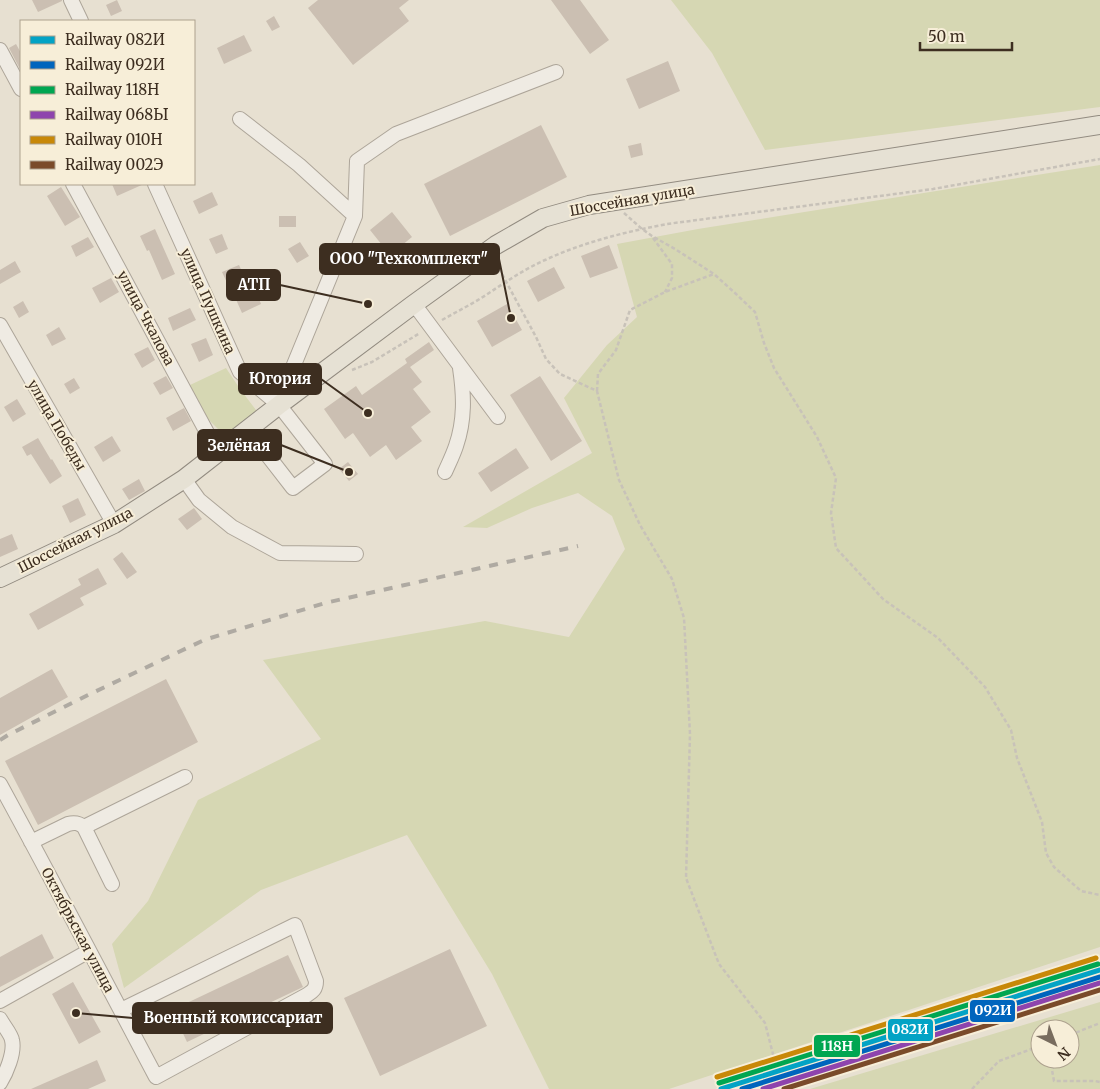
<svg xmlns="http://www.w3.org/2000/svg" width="1100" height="1089" viewBox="0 0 1100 1089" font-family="Merriweather,serif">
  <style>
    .green { fill: #d6d7b3; fill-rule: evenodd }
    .building { fill: #cbbfb2 }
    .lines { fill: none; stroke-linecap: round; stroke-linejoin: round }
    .minor-casing { stroke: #ada599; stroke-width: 16 }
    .major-casing { stroke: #928b80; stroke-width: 20 }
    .path { stroke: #c8c2b9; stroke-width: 2.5; stroke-dasharray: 4 2.5; stroke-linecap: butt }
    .minor { stroke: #efebe3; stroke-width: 14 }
    .major { stroke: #e6e1d4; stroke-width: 18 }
    .rail { stroke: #afaaa2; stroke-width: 4; stroke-dasharray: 9 9; stroke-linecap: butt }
    .rail-1-casing { stroke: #f7eed8; stroke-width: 9 }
    .rail-2-casing { stroke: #f7eed8; stroke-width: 9 }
    .rail-3-casing { stroke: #f7eed8; stroke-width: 9 }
    .rail-4-casing { stroke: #f7eed8; stroke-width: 9 }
    .rail-5-casing { stroke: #f7eed8; stroke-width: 9 }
    .rail-6-casing { stroke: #f7eed8; stroke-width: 9 }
    .rail-1 { stroke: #03a3c5; stroke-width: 5 }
    .rail-2 { stroke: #0065bd; stroke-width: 5 }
    .rail-3 { stroke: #00a651; stroke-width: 5 }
    .rail-4 { stroke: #8e44ad; stroke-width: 5 }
    .rail-5 { stroke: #c88808; stroke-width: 5 }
    .rail-6 { stroke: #7a4b2a; stroke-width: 5 }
    .labels { text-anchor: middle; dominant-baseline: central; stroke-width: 4; stroke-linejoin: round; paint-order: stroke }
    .street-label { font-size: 14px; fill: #3d2e20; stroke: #f7eed8 }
    .leader { fill: none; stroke: #3d2e20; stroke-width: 2 }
    .callout-dot { fill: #3d2e20; stroke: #f7eed8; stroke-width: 2 }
    .callout { fill: #3d2e20; stroke: #3d2e20; stroke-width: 2 }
    .callout-label { font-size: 15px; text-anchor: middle; font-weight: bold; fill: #fff }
    .line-badge { stroke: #f7eed8; stroke-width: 2 }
    .badge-label { font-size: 14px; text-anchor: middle; font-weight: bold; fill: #fff }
  </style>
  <rect width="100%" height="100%" fill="#e7e0d1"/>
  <path class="green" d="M671 0H1100V107L765 150 712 53Z
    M1100 165V947L669 1089H549L492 974 407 835 261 890 124 988 112 944 148 901 198 800 321 739 263 660 485 621 569 637 625 549 612 516 578 493 532 508 487 528 463 527 592 453 564 398 607 345 637 317 617 244 698 229Z
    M226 368 240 389 259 414 226 437 204 415 190 385Z
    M1100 1002V1089H810ZM1040 1029H1070V1059H1040Z"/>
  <path class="building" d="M32 0H62V1L38 12Z
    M117 0 122 11 111 16 106 5Z
    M318 0H409L399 8 409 21 353 65 308 8Z
    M551 0H580L609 40 590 54Z
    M274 16 280 27 272 31 266 21Z
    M244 35 252 51 224 64 217 48Z
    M16 44 21 53V71L9 48Z
    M668 61 680 91 639 109 626 79Z
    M541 125 567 177 450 236 424 184Z
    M641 143 643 155 631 158 628 146Z
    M112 184H144L117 196Z
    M61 187 80 217 65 226 47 196Z
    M212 192 218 205 199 214 193 201Z
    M392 212 412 237 390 255 370 230Z
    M279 216H296V227H279Z
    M155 229 175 274 162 280 149 250 147 251 140 236Z
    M222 234 228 249 216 254 209 239Z
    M88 237 94 247 76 257 71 246Z
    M300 242 309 256 297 263 288 249Z
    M609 245 618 268 590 278 581 256Z
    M15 261 21 272 0 284V270Z
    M239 265 251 291 255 289 261 304 242 313 230 286 229 287 222 272Z
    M554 267 565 288 538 302 527 281Z
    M111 278 119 292 100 303 92 288Z
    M23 301 29 312 19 318 13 307Z
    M507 304 522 330 492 347 477 321Z
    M190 308 196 320 173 331 168 318Z
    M59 327 66 339 52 346 46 335Z
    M206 338 213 355 199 362 191 344Z
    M429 342 434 350 410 367 422 382 413 389 431 412 411 427 422 441 396 460 386 445 370 457 353 433 345 439 324 409 356 386 362 395 407 363 405 359Z
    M148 347 155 360 142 368 134 354Z
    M166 376 173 388 160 395 153 383Z
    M540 376 582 441 551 461 510 395Z
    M74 378 80 388 70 394 64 384Z
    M17 399 26 414 13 422 4 407Z
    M184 408 191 421 173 431 166 418Z
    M112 436 121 451 103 462 94 447Z
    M38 438 51 460 52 459 62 476 50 484 31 454 27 456 22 447Z
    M516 448 529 468 491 492 478 473Z
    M348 462 358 474 349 481 339 469Z
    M139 479 145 491 129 500 122 489Z
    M78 498 86 515 70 523 62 506Z
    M194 508 202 519 187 530 178 519Z
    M12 534 18 549 0 557V539Z
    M122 552 137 572 127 579 113 559Z
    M98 568 107 584 80 598 84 605 38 630 29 614 81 585 78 579Z
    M52 669 68 697 0 735V698Z
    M166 679 198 742 38 825 5 761Z
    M42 934 54 958 0 987V957Z
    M450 949 487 1026 380 1076 344 998Z
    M288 955 303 987 187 1042 172 1010Z
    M73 982 101 1032 79 1044 52 994Z
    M97 1060 106 1081 88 1089H31Z"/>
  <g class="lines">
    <g class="minor-casing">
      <path id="minor" d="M71 0 81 21
        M0 50 21 89
        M240 119 299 165 355 216
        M73 184 218 453
        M155 184 240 372 279 405 325 464 293 488 248 430
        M414 304 498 417
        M0 325 114 524
        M279 405 291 372 355 216 357 161 396 134 556 72
        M445 472C449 463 453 455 456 446 465 420 464 395 460 368
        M184 479 199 500 232 527 280 553 356 554
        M0 784C53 881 104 979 156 1077L307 995C313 991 316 989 316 981L295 925 121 1010
        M84 827 185 777
        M31 842 68 824C75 822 79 823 84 827L112 884
        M0 1001 89 951
        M0 1019C3 1025 11 1034 12 1040 15 1053 6 1073 0 1083"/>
    </g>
    <g class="major-casing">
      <path id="major" d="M0 578 114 524 184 479 279 405 414 304 496 245 543 218 589 205 1100 125"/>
    </g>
    <path class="path" d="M624 213 642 229 652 236 675 249 714 274 735 293 755 312 764 343 774 368 817 437 836 478 831 513 836 548 883 599 938 638 985 687 1011 730 1017 758 1042 822 1046 853 1054 867 1081 891 1100 895
      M653 238 672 264V278L665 292
      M496 263 536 337 546 359 560 374 597 391 619 480 640 525 672 579 684 618 690 734 686 878 719 964 765 1023 774 1058 771 1073 773 1089
      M442 320C458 311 474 303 489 293 507 281 525 269 545 260 584 242 625 232 667 224L933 189 1100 159
      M352 370 372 362 420 333
      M597 391 598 374 616 350 630 310 665 292 714 274
      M1070 1035 1100 1023
      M1057 1059 1052 1070 1054 1081H1095L1100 1082
      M972 1089 999 1061 1040 1046"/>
    <use href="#minor" class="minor"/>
    <use href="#major" class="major"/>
    <path class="rail" d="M0 740 8 735 88 695 204 640 325 603 578 546"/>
    <g class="rail-1-casing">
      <path id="rail-1" d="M721 1089 1100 970"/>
    </g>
    <g class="rail-2-casing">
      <path id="rail-2" d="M742 1089 1100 977"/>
    </g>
    <g class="rail-3-casing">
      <path id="rail-3" d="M719 1083 1098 964"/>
    </g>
    <g class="rail-4-casing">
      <path id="rail-4" d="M763 1089 1100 983"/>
    </g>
    <g class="rail-5-casing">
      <path id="rail-5" d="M717 1077 1096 958"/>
    </g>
    <g class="rail-6-casing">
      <path id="rail-6" d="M784 1089 1100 990"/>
    </g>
    <use href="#rail-1" class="rail-1"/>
    <use href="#rail-2" class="rail-2"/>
    <use href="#rail-3" class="rail-3"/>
    <use href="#rail-4" class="rail-4"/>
    <use href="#rail-5" class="rail-5"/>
    <use href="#rail-6" class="rail-6"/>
  </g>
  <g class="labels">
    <g class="street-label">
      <text transform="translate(632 200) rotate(-10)">Шоссейная улица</text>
      <text transform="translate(208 301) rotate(66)">улица Пушкина</text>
      <text transform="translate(146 318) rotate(62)">улица Чкалова</text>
      <text transform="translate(57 425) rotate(60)">улица Победы</text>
      <text transform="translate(75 540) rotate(-27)">Шоссейная улица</text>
      <text transform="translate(78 930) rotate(62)">Октябрьская улица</text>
    </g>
  </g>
  <path class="leader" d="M511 318L499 259M368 304L280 285M368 413L321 379M349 472L281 445M76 1013L133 1018"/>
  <g class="callout-dot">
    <circle cx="511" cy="318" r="5"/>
    <circle cx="368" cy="304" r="5"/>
    <circle cx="368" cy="413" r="5"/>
    <circle cx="349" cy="472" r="5"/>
    <circle cx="76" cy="1013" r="5"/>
  </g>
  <g class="callout">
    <rect x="320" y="244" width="179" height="30" rx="5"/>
    <rect x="227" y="270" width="53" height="30" rx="5"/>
    <rect x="239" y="364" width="82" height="30" rx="5"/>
    <rect x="198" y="430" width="83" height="30" rx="5"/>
    <rect x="133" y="1003" width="199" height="30" rx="5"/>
  </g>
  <g class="callout-label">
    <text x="409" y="264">ООО "Техкомплект"</text>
    <text x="254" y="290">АТП</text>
    <text x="280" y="384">Югория</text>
    <text x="239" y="451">Зелёная</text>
    <text x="233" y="1023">Военный комиссариат</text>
  </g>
  <g class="line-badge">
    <rect x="969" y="999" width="47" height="24" rx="5" fill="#0065bd"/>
    <rect x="887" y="1018" width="47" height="24" rx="5" fill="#03a3c5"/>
    <rect x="813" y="1034" width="48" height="24" rx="5" fill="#00a651"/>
  </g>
  <g class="badge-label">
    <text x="993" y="1015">092И</text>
    <text x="910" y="1034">082И</text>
    <text x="837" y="1051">118Н</text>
  </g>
  <rect x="20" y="20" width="175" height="165" fill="#f7eed8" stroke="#ada18e"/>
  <rect x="30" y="36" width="25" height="8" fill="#03a3c5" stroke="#ada18e"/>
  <text x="65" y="45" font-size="15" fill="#3d2e20">Railway 082И</text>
  <rect x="30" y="61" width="25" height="8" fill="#0065bd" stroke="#ada18e"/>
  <text x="65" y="70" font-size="15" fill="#3d2e20">Railway 092И</text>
  <rect x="30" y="86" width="25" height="8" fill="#00a651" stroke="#ada18e"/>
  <text x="65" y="95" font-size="15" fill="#3d2e20">Railway 118Н</text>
  <rect x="30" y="111" width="25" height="8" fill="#8e44ad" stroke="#ada18e"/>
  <text x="65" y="120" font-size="15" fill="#3d2e20">Railway 068Ы</text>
  <rect x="30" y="136" width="25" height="8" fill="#c88808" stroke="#ada18e"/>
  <text x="65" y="145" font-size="15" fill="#3d2e20">Railway 010Н</text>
  <rect x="30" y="161" width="25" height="8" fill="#7a4b2a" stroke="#ada18e"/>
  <text x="65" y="170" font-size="15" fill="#3d2e20">Railway 002Э</text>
  <g transform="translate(1055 1044) rotate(138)"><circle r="24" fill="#f7eed8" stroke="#ada18e"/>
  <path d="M0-4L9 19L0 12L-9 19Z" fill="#786c5e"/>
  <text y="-8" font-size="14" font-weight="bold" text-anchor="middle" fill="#3d2e20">N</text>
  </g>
  <path d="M920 42v8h92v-8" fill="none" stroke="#3d2e20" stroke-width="2.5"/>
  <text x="928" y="42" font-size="15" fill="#3d2e20" stroke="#f7eed8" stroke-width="4" paint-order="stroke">50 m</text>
</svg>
